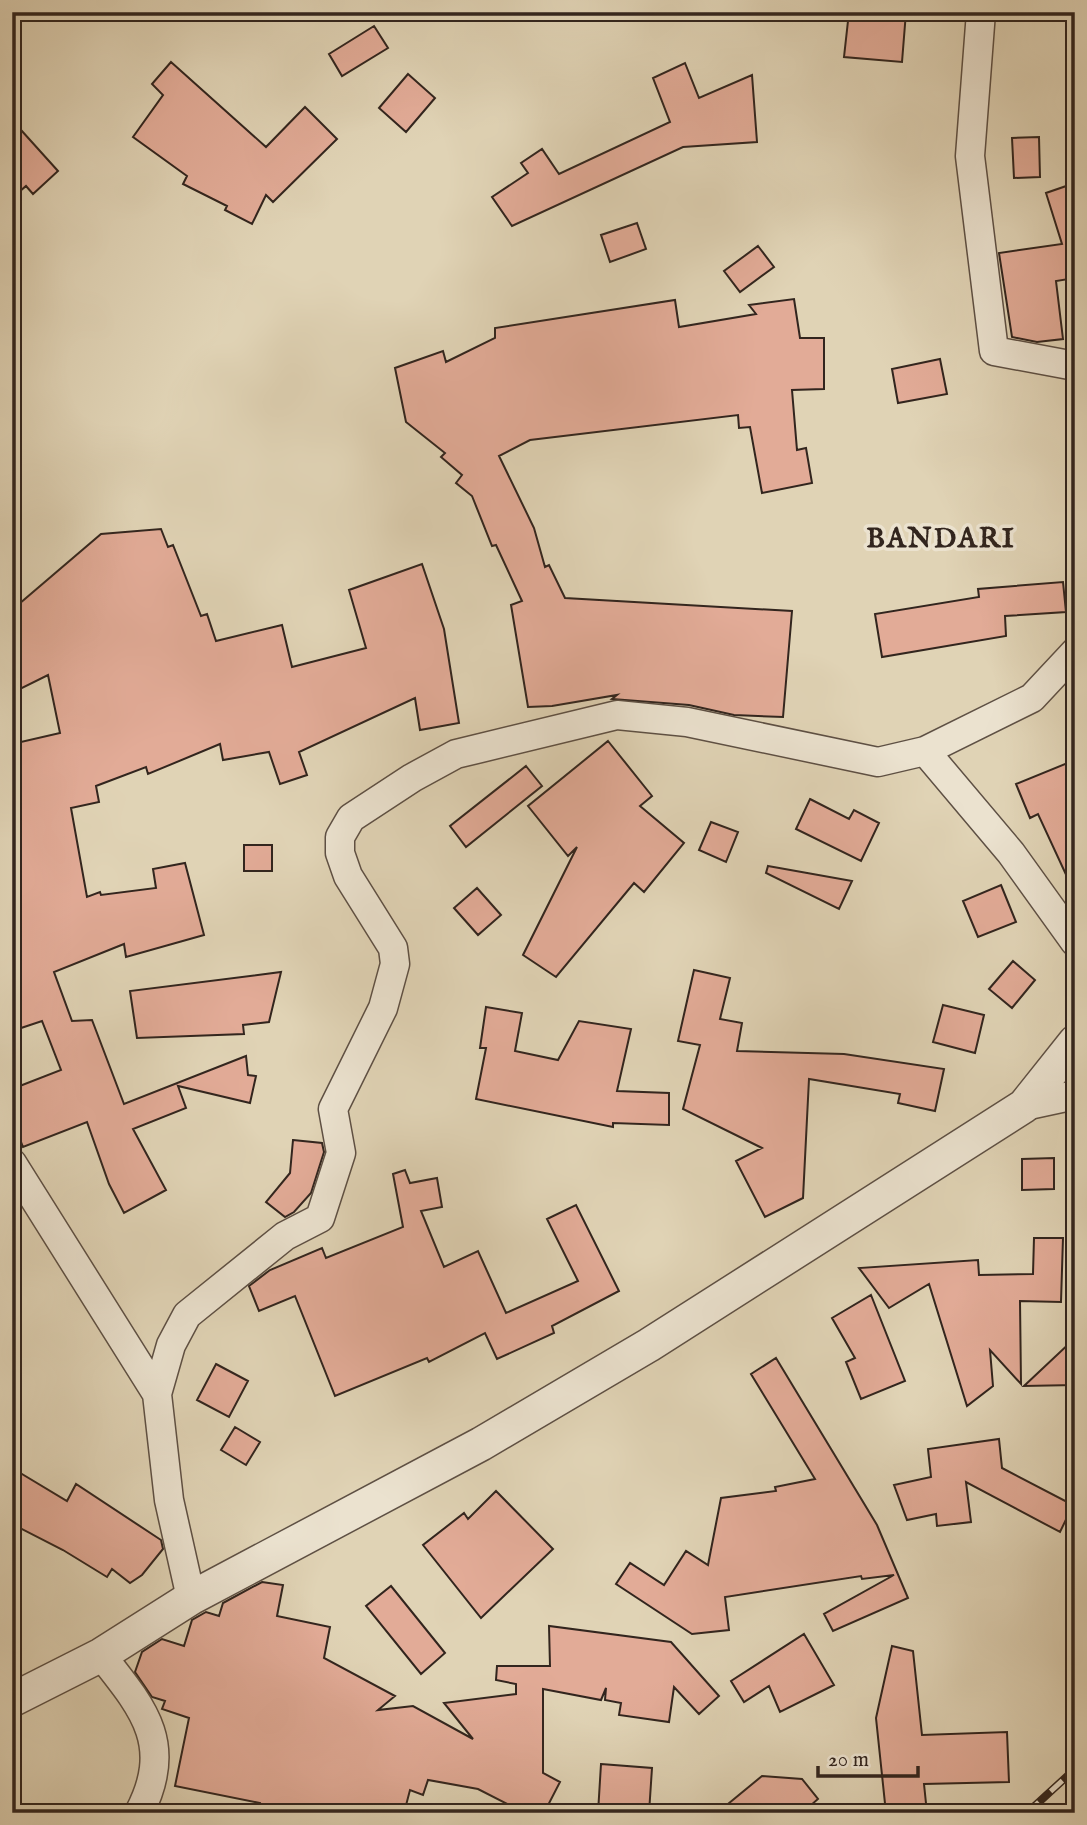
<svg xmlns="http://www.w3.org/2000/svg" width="1087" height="1825" viewBox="0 0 1087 1825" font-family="'IM FELL English',serif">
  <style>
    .building { fill: #e2ab97; stroke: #32251e; stroke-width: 2 }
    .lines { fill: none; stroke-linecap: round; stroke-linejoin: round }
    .minor-casing { stroke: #5e5044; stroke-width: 31 }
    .tertiary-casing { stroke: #5e5044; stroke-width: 36 }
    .minor { stroke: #ebe2cf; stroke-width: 28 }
    .tertiary { stroke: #ebe2cf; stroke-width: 33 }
    .rail-casing { stroke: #32251e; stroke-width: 8 }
    .rail { stroke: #ebe2cf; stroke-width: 5; stroke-dasharray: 16; stroke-linecap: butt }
    .labels { text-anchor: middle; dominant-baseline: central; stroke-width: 7; stroke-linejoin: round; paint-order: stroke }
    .district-label { font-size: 28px; font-weight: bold; letter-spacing: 2px; fill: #32251e; stroke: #ebe2cf }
  </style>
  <rect width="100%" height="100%" fill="#e0d3b5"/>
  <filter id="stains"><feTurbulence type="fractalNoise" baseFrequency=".00286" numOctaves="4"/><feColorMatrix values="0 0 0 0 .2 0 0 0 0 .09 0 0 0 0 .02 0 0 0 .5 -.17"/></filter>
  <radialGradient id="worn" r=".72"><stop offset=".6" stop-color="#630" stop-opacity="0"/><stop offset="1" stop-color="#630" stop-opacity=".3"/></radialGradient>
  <path class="building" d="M849 12H906L902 62 844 57Z
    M374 26 388 48 342 76 329 54Z
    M171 62 266 147 305 107 337 139 273 202 266 195 252 224 225 210 227 206 183 184 187 176 133 137 163 95 152 84Z
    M685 63 699 98 752 75 757 142 683 147 512 226 492 197 528 173 521 163 542 149 559 174 670 122 653 78Z
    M408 74 435 98 406 132 379 108Z
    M12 120 58 171 33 194 26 186 12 198Z
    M1039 137 1040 177 1014 178 1012 138Z
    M1075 183V278L1056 281 1063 339 1037 342 1012 337 999 253 1062 244 1046 193Z
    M637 223 646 249 610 262 601 235Z
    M758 246 774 267 740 292 724 271Z
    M794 299 800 338H824V389L792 390 797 450 806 448 812 483 762 493 750 427 739 428 738 415 530 440 499 456 534 528 545 567 549 565 565 598 792 611 783 717 734 715 689 705 612 699 617 695 552 706 528 707 511 605 522 601 496 545 492 546 472 496 456 483 462 475 441 457 445 453 406 422 395 368 443 351 446 362 495 338V328L675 300 679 327 756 314 749 305Z
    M940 359 947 394 898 403 892 369Z
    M161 529 168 547 173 545 201 616 207 614 216 641 282 625 292 667 366 648 349 590 422 564 444 629 459 723 420 730 415 698 299 752 307 775 280 784 269 752 223 760 220 744 148 774 146 767 96 786 99 802 71 808 87 897 100 892 101 895 156 888 153 869 185 863 204 935 126 957 124 944 54 972 72 1021 92 1020 124 1104 246 1056 248 1075 256 1076 250 1103 178 1086 186 1108 133 1129 166 1190 124 1213 109 1184 87 1122 23 1147 12 1119V1089L61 1070 42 1021 12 1031V911L20 910 12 866V744L60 733 48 675 12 693V610L101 534Z
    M1063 582 1066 612 1005 616 1006 636 882 657 875 614 979 597 978 589Z
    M608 741 652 796 640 806 684 843 644 892 634 883 556 977 523 955 577 847 568 856 528 806Z
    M1075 760V894L1038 814 1030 818 1016 784Z
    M526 766 542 786 466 847 450 826Z
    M810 799 849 819 854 810 879 823 861 861 796 829Z
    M711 822 738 832 726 862 699 850Z
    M244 845H272V871H244Z
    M768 866 852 881 839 909 766 873Z
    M1001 885 1016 922 978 937 963 901Z
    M477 888 501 915 478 935 454 908Z
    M1013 961 1035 980 1012 1008 989 989Z
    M694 970 730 978 720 1019 742 1023 737 1051 844 1054 944 1069 935 1111 898 1103 900 1094 809 1079 803 1198 765 1217 736 1161 762 1148 683 1109 700 1045 678 1041Z
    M281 972 269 1022 243 1025 244 1034 137 1038 130 991Z
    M943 1005 984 1015 975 1053 933 1042Z
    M486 1007 522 1013 515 1051 558 1060 579 1021 631 1029 617 1091 669 1093V1125L613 1123V1127L476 1099 486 1048H480Z
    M293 1140 322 1143 324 1152 311 1193 294 1212 285 1217 266 1202 290 1173Z
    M1054 1158V1189L1022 1190V1159Z
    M405 1170 410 1183 437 1178 442 1207 421 1211 444 1267 478 1251 506 1313 578 1281 547 1219 576 1205 619 1291 552 1326 554 1333 497 1359 485 1333 429 1362 427 1358 335 1396 295 1296 259 1311 249 1286 270 1270 322 1248 326 1258 403 1227 393 1174Z
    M1034 1238H1063L1061 1302 1020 1301 1021 1384 990 1350 993 1386 967 1406 929 1284 889 1308 859 1268 978 1260 979 1275 1033 1274Z
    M871 1295 905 1381 861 1399 846 1362 855 1358 832 1318Z
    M1075 1338V1385L1024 1386Z
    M776 1358 877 1525 908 1598 833 1631 824 1614 894 1575 862 1579 861 1576 725 1597 729 1630 692 1634 616 1584 630 1563 664 1585 686 1551 708 1565 721 1498 776 1491 775 1487 815 1479 751 1374Z
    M216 1364 248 1381 229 1417 197 1400Z
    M235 1427 260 1442 246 1465 221 1450Z
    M999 1439 1002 1468 1073 1505 1060 1532 966 1482 971 1522 937 1526 936 1514 907 1520 894 1485 931 1477 928 1449Z
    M12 1468 67 1501 76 1484 161 1540 163 1549 142 1575 130 1583 112 1569 107 1577 63 1550 12 1524Z
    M496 1491 553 1549 481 1618 423 1545 464 1513 468 1519Z
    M262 1582 283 1585 277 1616 330 1627 324 1658 395 1696 378 1710 413 1706 473 1739 444 1703 516 1694V1684L496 1680 497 1666H550L549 1626 671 1642 719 1696 699 1714 674 1687 669 1722 619 1715 621 1703 605 1700 606 1688 601 1700 543 1689V1773L560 1782 544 1813H525L478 1789 428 1780 423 1795 410 1790 404 1813H259L260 1803 175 1786 189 1718 162 1709 165 1701 152 1697 135 1672 142 1652 162 1639 184 1646 192 1620 206 1612 219 1616 223 1603Z
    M391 1586 445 1653 421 1674 366 1606Z
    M804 1634 834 1685 780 1712 769 1686 744 1702 731 1681Z
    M892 1646 913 1651 922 1735 1007 1732 1009 1782 924 1784 927 1813H886L876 1718Z
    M601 1764 652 1768 649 1813H598Z
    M762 1776 802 1779 818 1799 802 1813H717Z"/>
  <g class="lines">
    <g class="minor-casing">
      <path id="minor" d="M981 12 970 156 994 351 1075 366
        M925 751 1011 853 1075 942
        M1024 1106 1075 1095
        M12 1163 157 1394
        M191 1598 169 1500 157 1394 171 1345 187 1315 285 1236 320 1218 341 1153 333 1109 383 1008 395 964 393 948 348 876 340 853V837L351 818 412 778 456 754 617 715 687 722 878 762 925 751 1032 698 1075 652
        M101 1655C143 1708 175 1744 139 1813"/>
    </g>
    <g class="tertiary-casing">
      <path id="tertiary" d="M12 1700 101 1655 191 1598 481 1444 649 1345 1024 1106 1075 1042"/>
    </g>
    <use href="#minor" class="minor"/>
    <use href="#tertiary" class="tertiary"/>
    <g class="rail-casing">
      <path id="rail" d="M1027 1813 1075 1769"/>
    </g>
    <use href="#rail" class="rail"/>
  </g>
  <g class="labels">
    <g class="district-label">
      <text x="941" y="539">BANDARI</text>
    </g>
  </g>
  <rect width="1087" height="1825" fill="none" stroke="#e0d3b5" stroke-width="42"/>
  <rect x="14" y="14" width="1059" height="1797" fill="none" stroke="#32251e" stroke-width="3.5"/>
  <rect x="21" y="21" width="1045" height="1783" fill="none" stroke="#32251e" stroke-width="2"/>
  <path d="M818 1766v10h100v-10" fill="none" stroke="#32251e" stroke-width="3.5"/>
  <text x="828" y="1766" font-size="21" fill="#32251e" stroke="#ebe2cf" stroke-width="5" paint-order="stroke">20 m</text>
  <rect width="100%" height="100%" filter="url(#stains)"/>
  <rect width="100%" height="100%" fill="url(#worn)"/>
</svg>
